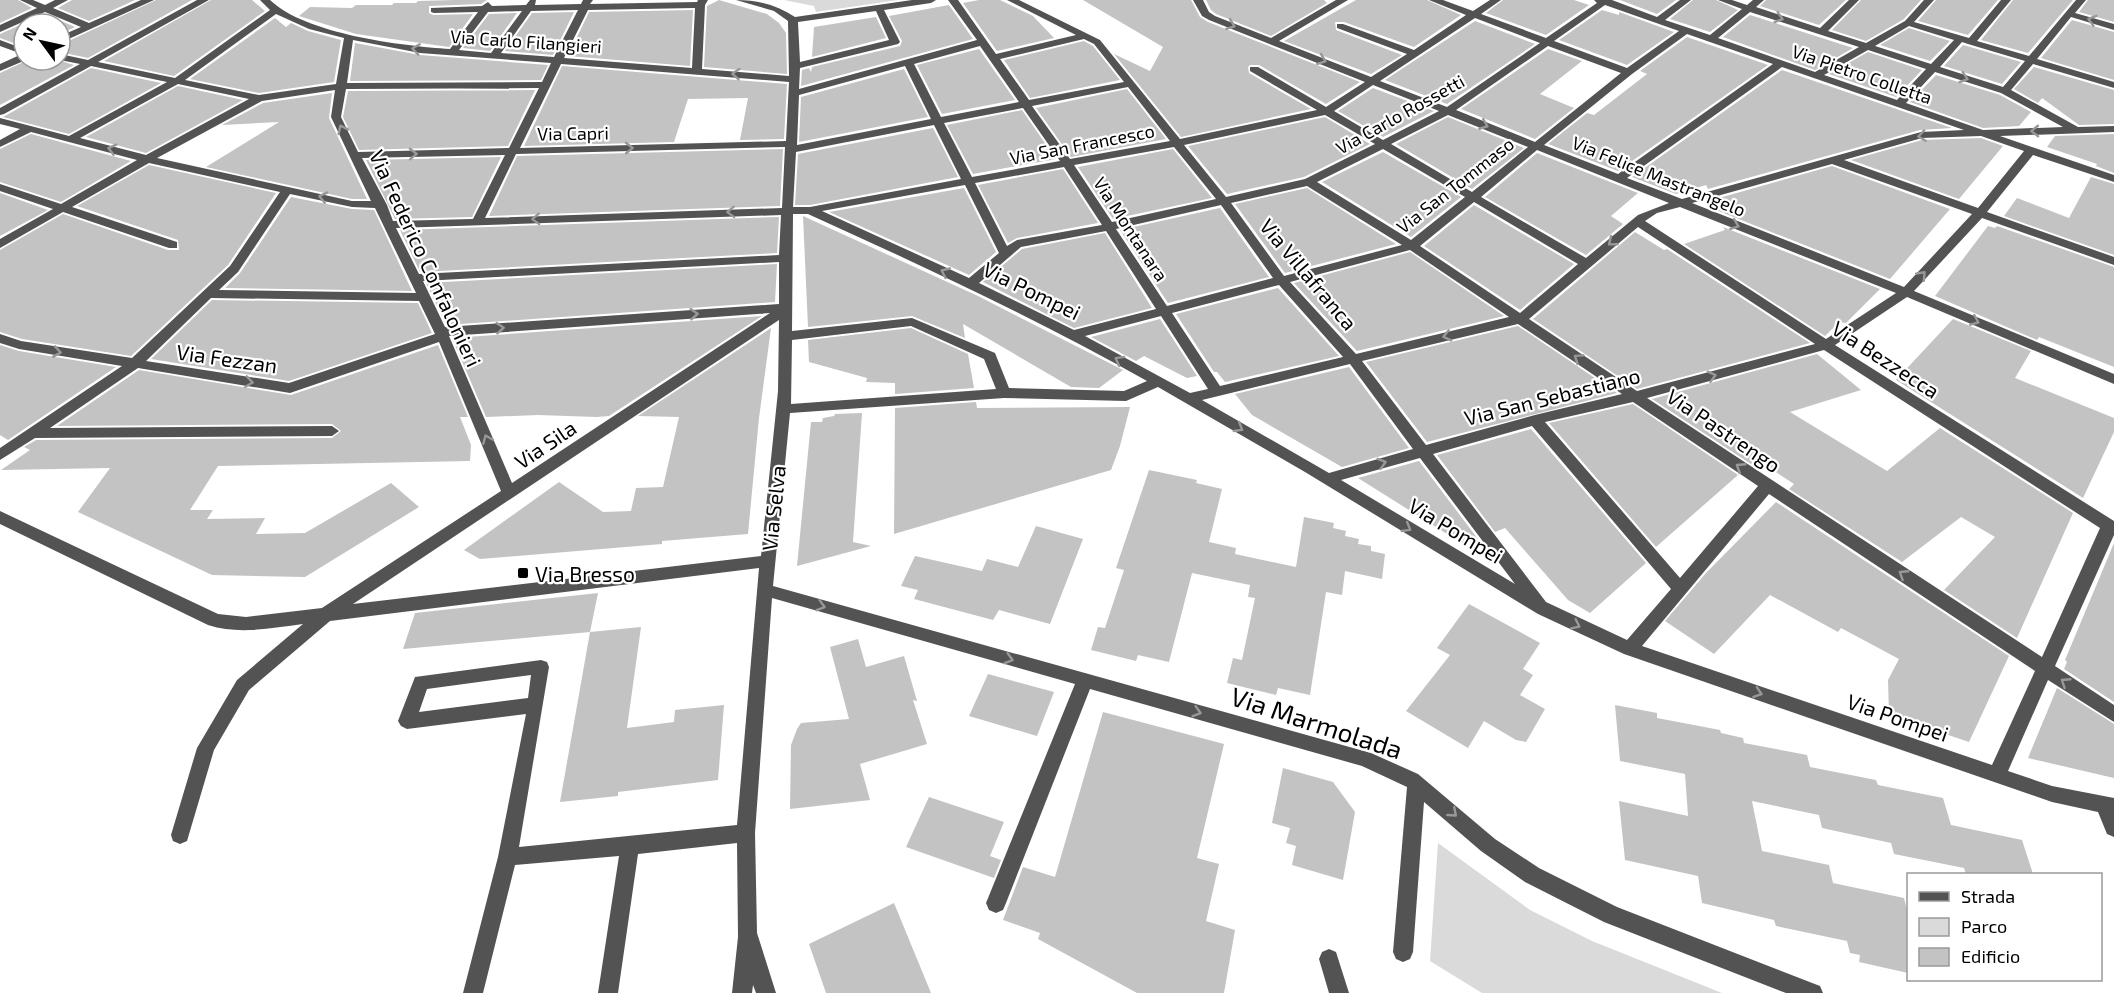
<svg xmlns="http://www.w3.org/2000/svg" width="2114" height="993" viewBox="0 0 2114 993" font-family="'Exo 2',sans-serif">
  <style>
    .green { fill: #dadada }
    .building { fill: #c3c3c3 }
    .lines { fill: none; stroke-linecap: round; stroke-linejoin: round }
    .minor { fill: #535353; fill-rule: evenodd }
    .oneway { stroke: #989898 }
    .poi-dot { fill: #000; stroke: #fff; stroke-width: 2 }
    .labels { text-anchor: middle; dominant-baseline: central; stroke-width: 4.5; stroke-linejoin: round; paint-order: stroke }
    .far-street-label { font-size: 18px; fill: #000; stroke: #fff }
    .street-label { font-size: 21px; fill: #000; stroke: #fff }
    .poi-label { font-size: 21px; fill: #000; stroke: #fff; text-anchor: start }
    .near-street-label { font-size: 26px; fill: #000; stroke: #fff }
  </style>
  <rect width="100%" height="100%" fill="#fff"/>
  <path class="green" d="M784 0H898L816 12 814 6Z
    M1438 843 1530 910 1592 941 1722 993H1482L1430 961Z"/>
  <path class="building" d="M0 0H18L32 8 0 23Z
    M72 0H135L89 21 58 8Z
    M156 0H192L88 58 60 52V45Z
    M211 0H252L265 11 174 76 104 61Z
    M455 0H487L481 4 429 6V13L433 15 473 14 449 47 356 34 299 16 310 7 352 8 356 5H392L394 3H416L418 1Z
    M719 0 767 14 779 23 786 33 787 74 704 67 707 6Z
    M979 0H1000L1033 16 1054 38 997 51 963 3Z
    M1083 0H1191L1200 17 1208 22 1360 82 1326 104 1259 65H1250L1248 67 1249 73 1311 109 1181 137 1114 54 1150 71 1163 47Z
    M1206 0H1324L1327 3 1271 36 1216 14 1211 10Z
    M1356 0H1427L1461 15 1414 47 1344 22H1335L1336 30 1402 55 1371 74 1284 41Z
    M1503 0H1574L1589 5 1546 35 1486 13Z
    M1620 0H1676L1657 14Z
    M1693 0H1716L1738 10 1710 32 1670 19Z
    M1766 0H1846L1819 25 1760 6Z
    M1861 0H1921L1904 19 1866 41 1832 30Z
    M1936 0H1998L1968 35 1918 21Z
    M2013 0H2073L2028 53 1981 40Z
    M2088 0H2114V22L2079 12Z
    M949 5 973 39 801 86 802 70 809 68 811 72 812 67 900 46 902 41 889 16Z
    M693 10 690 66 568 56 589 12Z
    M1602 10 1619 15V12L1674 32 1627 65 1559 40Z
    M574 12 553 55 505 51 532 13Z
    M517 13 490 51 463 48 489 14Z
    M45 14 75 27 60 34V24H24V47L0 38V34Z
    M1750 15 1853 48 1815 70 1723 37Z
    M876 17 886 38 812 57 814 27Z
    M275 18 286 27 291 23 308 31 341 40 334 82 259 93 190 79Z
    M2072 20 2114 32V80L2041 58Z
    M1475 21 1535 44 1447 104 1385 80Z
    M1909 28 1950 41 1930 61 1880 45Z
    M1687 37 1768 65 1618 171 1548 144 1587 113 1594 115 1647 74 1640 71Z
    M1084 41 1093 46 1120 80 1030 98 1004 60Z
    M355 43 420 55 548 65 541 80 350 81Z
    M1963 45 1967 46 2021 62 2002 84 1944 66Z
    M979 49 1015 100 942 114 917 65Z
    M1548 49 1582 61 1540 94 1574 108 1535 139 1461 109Z
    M1868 52 1922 70 1896 97 1829 74Z
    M28 60H58L74 65 0 105V73Z
    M562 66 787 84 784 139 740 140 748 98 688 99 674 142 524 146Z
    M2034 67 2114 90V124L2079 125 2042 98 2038 103 2014 89Z
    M91 68 161 83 69 134 3 117Z
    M904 69 928 117 799 142 801 97Z
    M1782 70 1952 128 1920 130 1708 189 1706 185 1676 194 1632 177Z
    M1936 75 2000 95 2031 112 2019 126 1983 128 1910 102Z
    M178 86 243 100 146 153 86 137Z
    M1373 88 1434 111 1383 137 1338 111Z
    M1127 89 1166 139 1071 157 1036 108Z
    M535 90 508 146 359 150 343 117 348 91Z
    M332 93 329 118 367 199H352L206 167 279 122 222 125 263 103Z
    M1022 110 1056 159 973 174 947 125Z
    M1325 117 1370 144 1304 177 1227 194 1188 146Z
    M1448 117 1524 148 1472 189 1396 144Z
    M933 128 958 177 810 205H795L798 154Z
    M31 134 131 161 61 202 0 182V149Z
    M2114 134V173L2096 166 2097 164 2047 147 2055 136Z
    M1981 138 2003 146 1959 199 1851 160 1922 140Z
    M783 149 780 206 489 216 517 156Z
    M1173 149 1212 198 1113 219 1078 167Z
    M1383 152 1461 197 1411 237 1322 182Z
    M1537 153 1638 193 1611 216 1623 224 1586 255 1485 197Z
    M501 157 472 217 395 219 366 160Z
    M149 165 276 193 228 265 131 356 22 339 0 332V250L63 214 168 250H179L178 240 77 206Z
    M1832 166 1950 209 1890 279 1716 210 1712 200Z
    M1063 169 1098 223 1017 238 1008 243 978 185Z
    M2091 177 2114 184V255L2004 216 2017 198 2069 218Z
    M964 188 996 252 969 275 829 212Z
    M1307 188 1396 244 1285 273 1235 204Z
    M0 193 48 210 0 236Z
    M291 197 352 209 374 210 412 291 225 288 240 273Z
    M1474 205 1574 264 1520 310 1424 246Z
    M1220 208 1269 277 1168 303 1120 230Z
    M803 216 978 296 1123 370 1099 388 1071 387 963 324 965 338 912 316 808 327Z
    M779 217 777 253 420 272 400 230Z
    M1988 226 1995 228 1997 226 2114 267V367L2039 337 2037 340 1935 296Z
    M1723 227 1880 289 1846 323 1839 322 1825 336 1684 244 1725 230Z
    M1635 232 1664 250 1667 249 1810 343 1637 389 1533 319Z
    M1105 233 1152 308 1074 328 983 282 1022 249Z
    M1410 252 1504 316 1357 351 1294 283Z
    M777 264 775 302 446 325 426 283Z
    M1278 288 1339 356 1225 382 1217 372H1214L1176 314Z
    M212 300 418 303 432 333 289 381 151 359Z
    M762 316 609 416 597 417 538 415 486 417 452 338Z
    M1160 319 1197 376 1187 378 1144 356 1136 361 1091 337Z
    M1953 319 2031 351 2015 378 2114 418V432L2083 498 1896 380Z
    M1518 326 1617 393 1427 442 1366 362Z
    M771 328 759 418 748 534 662 541V544L480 559 464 550 559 482 603 512 631 511 636 488 663 487 679 417 638 416Z
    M911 328 968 354 974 388 895 394V383L866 382 867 378 809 362 808 340Z
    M0 345 19 351 116 367 8 440 0 435Z
    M438 345 468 417H460L471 445 470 461 218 466 190 510H213L207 519 265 518 256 534 305 533 391 483 419 507 305 577 212 575 78 512 110 468 1 470 30 450 24 447 36 440 332 438 341 431 332 424 57 426 139 370 291 395Z
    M1817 354 1861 390 1790 412 1887 471 1940 428 2073 513 2017 638 1944 590 1995 537 1961 517 1902 562 1789 489 1794 484 1756 459 1751 464 1652 399Z
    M1349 367 1409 448 1342 467 1252 415 1235 394Z
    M976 402 977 408 1130 407 1120 446 1111 470 894 534 895 408Z
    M1633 404 1738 475 1656 547 1549 423Z
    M862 413 853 542 871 546 797 566 811 422H822L823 418 834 416 835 414Z
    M1531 429 1646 563 1590 613 1568 600 1505 528 1495 532 1437 455Z
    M1419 461 1478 539 1463 544 1358 478Z
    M1149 470 1197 480 1196 483 1222 489 1209 542 1236 548 1235 554 1296 567 1304 517 1334 523 1333 528 1346 531 1345 536 1359 539 1358 544 1371 546V551L1385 554 1382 579 1345 571 1342 595 1326 592 1310 695 1278 688 1276 695 1227 683 1233 658 1242 660 1255 598 1248 597 1250 585 1192 573 1169 662 1138 655 1136 661 1091 650 1098 627 1105 628 1124 570 1116 568Z
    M1776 502 2009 656 1969 742 1889 715 1888 680 1899 659 1841 628 1838 632 1770 595 1714 654 1665 621 1706 573Z
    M1036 526 1083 539 1050 624 999 610 993 620 914 599 918 590 901 586 915 556 982 571 987 559 1018 567Z
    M2114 543V702L2064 669 2067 662 2065 660Z
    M598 593 590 632 403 649 415 613Z
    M1469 604 1540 643 1523 669 1533 675 1520 695 1545 709 1526 742 1516 740 1484 721 1468 748 1406 711 1450 655 1437 648Z
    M641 627 627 728 674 722 675 710 724 705 718 780 618 792V796L560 802 590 632Z
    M858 639 866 667 904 656 917 701 913 700 927 744 860 764 870 800 790 809 791 745 797 729 801 723 849 719 830 647Z
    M988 674 1054 692 1037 736 969 716Z
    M2057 688 2114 724V778L2028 758Z
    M1615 705 1657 713V718L1720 730 1721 733 1743 738 1744 743 1807 755 1810 767 1876 780 1878 785 1943 798 1951 825 2022 840 2033 874H1966L1964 868 1894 854 1891 843 1822 828 1819 815 1752 801 1762 851 1829 865 1833 883 1904 898 1908 914V973L1859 962 1860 955 1850 953 1847 941 1776 926 1774 920 1702 903 1698 876 1625 860 1619 801 1688 816 1685 774 1620 761Z
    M1103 712 1224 744 1197 858 1219 864 1206 921 1235 930 1224 993H1137L1038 939 1040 933 1003 920 1023 867 1055 877Z
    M1283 768 1333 782 1355 812 1343 880 1292 865 1296 846 1286 843 1290 828 1272 823Z
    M929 797 1004 822 990 856 1001 860 994 878 906 847Z
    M894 903 931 993H826L809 944Z"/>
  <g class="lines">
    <path class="minor" d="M20 0H33L45 5 55 0H68L53 8 89 23 141 0H154L60 43V36L81 27 45 12 0 32V25L37 8Z
      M197 0H209L98 62 175 78 270 10 260 0H270C305 34 402 46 450 49L478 12 434 13 431 12V8L482 6 488 2 492 6 526 5 530 0H536L535 5 581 4 583 0H593L590 4 697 2 698 0H708L705 5 702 69 789 76 788 21 774 11 736 0C758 0 777 5 795 17L912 0H936L931 3 884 10 900 42 898 44 800 68 799 89 977 40 948 0H958L996 54 1076 35 1007 0H1019L1100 40 1180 139 1317 110 1250 71V67H1258L1326 107 1365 82 1209 20 1202 16 1193 0H1203L1209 12 1215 16 1271 38 1336 0H1348L1279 41 1371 77 1407 54 1337 28V24H1343L1414 50 1466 15 1429 0H1443L1473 11 1490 0H1501L1481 14 1546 38 1597 3 1594 0H1612L1657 17 1680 0H1691L1665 20 1710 35 1742 9 1718 0H1732L1747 5 1753 0H1764L1756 7 1820 28 1849 0H1859L1828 31 1866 43 1905 21 1924 0H1934L1914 22 1969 38 2001 0H2011L1977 41 2029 56 2076 0H2086L2075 13 2114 24V30L2071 17 2037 59 2114 82V88L2033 64 2011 90 2078 127 2114 126V132L2000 136 2114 175V182L2033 155 1987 212 2114 257V265L1982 218 1914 291 2114 374V384L1907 297 1835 345 2114 521V535L2055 666 2114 705V722L2048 680 2008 771 2052 786 2114 798V837L2107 834 2098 812 2052 802 1624 654 1538 614 1305 472 1158 387 1126 401 1004 398 790 413 773 586 1371 753 1418 774 1495 839 1539 868 1617 907 1820 986 1823 993H1786L1604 922 1525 882 1481 851 1424 802 1413 952 1410 959 1403 962 1396 959 1393 952 1407 787 1362 766 1090 689 1006 903 1003 910 996 913 989 910 986 903 1075 684 772 598 755 833 757 933 776 993H756L753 985 752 993H732L738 937 737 843 638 854 618 993H598L619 856 515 865 483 993H463L498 857 526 714 407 729 401 726 398 721 415 677 541 660 547 662 549 667 519 847 737 825 759 568 330 621 249 690 214 750 187 841 180 844 173 841 171 835 197 748 237 680 303 624C271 628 239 635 208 625L0 524V511L218 614 246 617 322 608 501 491 439 342 290 393 138 368 50 428 332 426 339 431 332 436 35 438 0 460V448L122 366 19 349 0 343V334L21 341 132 358 230 266 280 192 149 163 72 207 177 242V248H169L63 212 0 248V239L53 209 0 191V184L61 204 137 160 31 132 0 147V140L20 129 0 124V118L69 136 167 82 91 66 4 114 0 115V108L80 64 60 60V54L88 60ZM1605 5 1679 31 1627 68 1554 41ZM695 8 692 68 564 58 588 10ZM578 10 554 57 501 53 531 11ZM522 11 491 53 459 50 488 12ZM876 11 889 40 800 62 798 22ZM1750 12 1859 47 1815 72 1718 38ZM276 14 309 29 344 38 336 84 259 95 185 80ZM1475 18 1540 43 1447 107 1380 81ZM1909 26 1954 40 1931 64 1875 46ZM1687 34 1773 64 1618 174 1544 145 1632 74ZM1084 39 1094 44 1124 82 1029 100 1000 59ZM353 40 420 53 551 63 542 82 347 83ZM1962 42 1968 44 2025 61 2003 87 1940 67ZM980 46 1019 102 941 117 914 64ZM1548 46 1621 73 1535 142 1456 110ZM1868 50 1926 69 1897 100 1824 75ZM561 64 789 82 786 141 520 148ZM905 66 931 119 797 145 799 95ZM1782 67 1964 130 1921 132 1682 199 1627 178ZM1935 72 2001 93 2063 127 1983 130 1906 103ZM178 84 249 99 146 155 80 138ZM1373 85 1439 111 1383 140 1334 111ZM1128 87 1170 141 1070 159 1032 106ZM539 88 509 148 358 152 341 117 346 89ZM335 90 331 117 371 201H352L157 158 262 101ZM1023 108 1060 161 972 177 944 123ZM1325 115 1375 144 1305 179 1226 197 1184 145ZM1448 115 1528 147 1472 192 1391 144ZM934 125 961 179 810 207H793L796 152ZM1981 136 2024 151 1978 208 1844 160 1922 138ZM785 147 782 208 485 218 516 154ZM1174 147 1216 199 1112 222 1074 165ZM1383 149 1465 197 1411 240 1317 182ZM1537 150 1669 203 1638 215 1586 258 1481 197ZM505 155 473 219 393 221 387 205 362 158ZM1832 164 1972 214 1904 287 1692 203ZM1064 167 1102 225 1017 240 1007 246 975 183ZM965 185 999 253 969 278 822 211ZM1307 186 1402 245 1284 276 1231 203ZM290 194 352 207 375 208 416 293 219 290 238 272ZM1474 202 1578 264 1520 313 1420 246ZM1221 205 1273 278 1167 306 1116 229ZM1680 207 1896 293 1826 339 1645 221 1657 213ZM793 214H808C923 266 1037 319 1147 381L1124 391 1009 388 995 353 912 318 792 331ZM781 215 779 255 419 274 396 228ZM1638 227 1815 344 1637 391 1529 319ZM1106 231 1156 309 1074 330 979 283 1021 247ZM1410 250 1509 317 1356 354 1290 282ZM779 262V304L445 327 423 281ZM1279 285 1343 357 1220 386 1172 313ZM211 298 419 301 435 334 289 383 146 361ZM770 313 512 483 449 336ZM1161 316 1208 389 1190 393 1085 336ZM779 320 778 391 761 556 353 604ZM1518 324 1622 394 1535 415 1426 445 1362 361ZM911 326 984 359 996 389 791 404 792 340ZM1824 350 2100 528 2042 657 1647 398ZM1350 364 1413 449 1329 473 1202 400ZM1633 402 1758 486 1680 578 1545 422ZM1532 426 1671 589 1627 640 1546 602 1433 454ZM1420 458 1515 584 1341 480ZM1769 494 2035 671 1992 765 1642 646ZM531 675 528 698 419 712 427 689Z
      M0 40 24 49 26 60 0 71V64L22 54 0 46Z
      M1329 949 1336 952 1349 993H1329L1319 959 1322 952Z"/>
  </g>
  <defs><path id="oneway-chevron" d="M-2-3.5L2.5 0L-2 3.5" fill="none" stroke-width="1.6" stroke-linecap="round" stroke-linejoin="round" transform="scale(1.5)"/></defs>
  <g class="oneway">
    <use href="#oneway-chevron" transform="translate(1779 18) rotate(17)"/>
    <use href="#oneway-chevron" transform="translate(2092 20) rotate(-164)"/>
    <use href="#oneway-chevron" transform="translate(1231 25) rotate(21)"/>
    <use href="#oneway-chevron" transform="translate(416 49) rotate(-172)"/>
    <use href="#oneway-chevron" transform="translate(1322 60) rotate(21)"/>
    <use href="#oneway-chevron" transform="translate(736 74) rotate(-176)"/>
    <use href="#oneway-chevron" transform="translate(1964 78) rotate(18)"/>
    <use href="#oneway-chevron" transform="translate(1484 125) rotate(22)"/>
    <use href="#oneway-chevron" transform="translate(342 129) rotate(-116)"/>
    <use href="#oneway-chevron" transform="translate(2035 131) rotate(179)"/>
    <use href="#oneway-chevron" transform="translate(1922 136) rotate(172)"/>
    <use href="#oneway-chevron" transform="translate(629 148) rotate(-1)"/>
    <use href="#oneway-chevron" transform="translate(112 149) rotate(-165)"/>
    <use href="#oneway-chevron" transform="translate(413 154) rotate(-1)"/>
    <use href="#oneway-chevron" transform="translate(323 197) rotate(-167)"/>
    <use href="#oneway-chevron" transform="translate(731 212) rotate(178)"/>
    <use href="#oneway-chevron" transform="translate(536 219) rotate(178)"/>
    <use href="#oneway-chevron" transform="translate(1735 225) rotate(21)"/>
    <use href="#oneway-chevron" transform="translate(1612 242) rotate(141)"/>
    <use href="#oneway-chevron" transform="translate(945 272) rotate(-155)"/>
    <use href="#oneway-chevron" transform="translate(1922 275) rotate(-47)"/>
    <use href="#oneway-chevron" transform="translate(694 314) rotate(-4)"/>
    <use href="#oneway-chevron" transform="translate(1975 321) rotate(23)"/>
    <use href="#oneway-chevron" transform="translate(500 328) rotate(-4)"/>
    <use href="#oneway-chevron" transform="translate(1447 336) rotate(167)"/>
    <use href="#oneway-chevron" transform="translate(57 352) rotate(10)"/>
    <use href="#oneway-chevron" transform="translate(1578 358) rotate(-146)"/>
    <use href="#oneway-chevron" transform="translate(1119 360) rotate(-151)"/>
    <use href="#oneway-chevron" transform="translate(1712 376) rotate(-15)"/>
    <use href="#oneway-chevron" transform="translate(249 382) rotate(8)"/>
    <use href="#oneway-chevron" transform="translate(1239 428) rotate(31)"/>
    <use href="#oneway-chevron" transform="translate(487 439) rotate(-113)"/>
    <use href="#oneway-chevron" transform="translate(1382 463) rotate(-16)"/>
    <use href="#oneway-chevron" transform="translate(1740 467) rotate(-147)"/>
    <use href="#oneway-chevron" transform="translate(1407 528) rotate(31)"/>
    <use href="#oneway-chevron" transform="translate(1903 574) rotate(-147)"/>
    <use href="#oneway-chevron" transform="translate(821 606) rotate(16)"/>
    <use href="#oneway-chevron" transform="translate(1576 625) rotate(26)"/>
    <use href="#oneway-chevron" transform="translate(1009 659) rotate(16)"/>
    <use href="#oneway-chevron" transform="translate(2065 682) rotate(-147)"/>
    <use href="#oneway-chevron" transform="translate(1758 693) rotate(19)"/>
    <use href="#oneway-chevron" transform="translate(1197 712) rotate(16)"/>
    <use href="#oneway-chevron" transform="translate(1453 813) rotate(41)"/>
  </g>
  <rect class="poi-dot" x="517" y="567" width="12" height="12" rx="3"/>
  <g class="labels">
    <g class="far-street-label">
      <text transform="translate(526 41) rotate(4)">Via Carlo Filangieri</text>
      <text transform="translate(1862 74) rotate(19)">Via Pietro Colletta</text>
      <text transform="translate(1400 114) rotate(-29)">Via Carlo Rossetti</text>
      <text transform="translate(573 133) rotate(-1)">Via Capri</text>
      <text transform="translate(1082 144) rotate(-11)">Via San Francesco</text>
      <text transform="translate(1659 176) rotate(22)">Via Felice Mastrangelo</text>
      <text transform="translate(1455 185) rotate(-38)">Via San Tommaso</text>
      <text transform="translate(1131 229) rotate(57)">Via Montanara</text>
    </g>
    <g class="street-label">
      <text transform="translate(426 258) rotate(65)">Via Federico Confalonieri</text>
      <text transform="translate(1309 274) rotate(50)">Via Villafranca</text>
      <text transform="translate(1032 290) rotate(26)">Via Pompei</text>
      <text transform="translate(227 358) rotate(8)">Via Fezzan</text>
      <text transform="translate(1886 359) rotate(33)">Via Bezzecca</text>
      <text transform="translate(1552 396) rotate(-14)">Via San Sebastiano</text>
      <text transform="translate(1724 430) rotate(34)">Via Pastrengo</text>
      <text transform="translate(545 444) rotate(-34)">Via Sila</text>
      <text transform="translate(773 508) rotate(-84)">Via Selva</text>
      <text transform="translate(1456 530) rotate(31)">Via Pompei</text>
      <text transform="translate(1898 717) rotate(19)">Via Pompei</text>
    </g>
    <g class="poi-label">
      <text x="535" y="573">Via Bresso</text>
    </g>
    <g class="near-street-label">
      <text transform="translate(1317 722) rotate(18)">Via Marmolada</text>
    </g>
  </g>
  <rect x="1907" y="873" width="195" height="108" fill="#ffffff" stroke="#999999" stroke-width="1.5"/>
  <rect x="1919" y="892" width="30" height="9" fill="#535353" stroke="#999999" stroke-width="1.5"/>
  <text x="1961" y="903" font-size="18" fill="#000000">Strada</text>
  <rect x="1919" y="918" width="30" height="18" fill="#dadada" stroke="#999999" stroke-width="1.5"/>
  <text x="1961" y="933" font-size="18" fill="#000000">Parco</text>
  <rect x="1919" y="948" width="30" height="18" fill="#c3c3c3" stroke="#999999" stroke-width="1.5"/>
  <text x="1961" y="963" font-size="18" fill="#000000">Edificio</text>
  <g transform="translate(42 42) rotate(303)"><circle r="28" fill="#ffffff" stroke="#999999" stroke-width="1.5"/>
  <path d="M0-4.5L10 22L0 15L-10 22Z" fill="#000000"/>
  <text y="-9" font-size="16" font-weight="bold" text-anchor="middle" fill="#000000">N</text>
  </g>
</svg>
